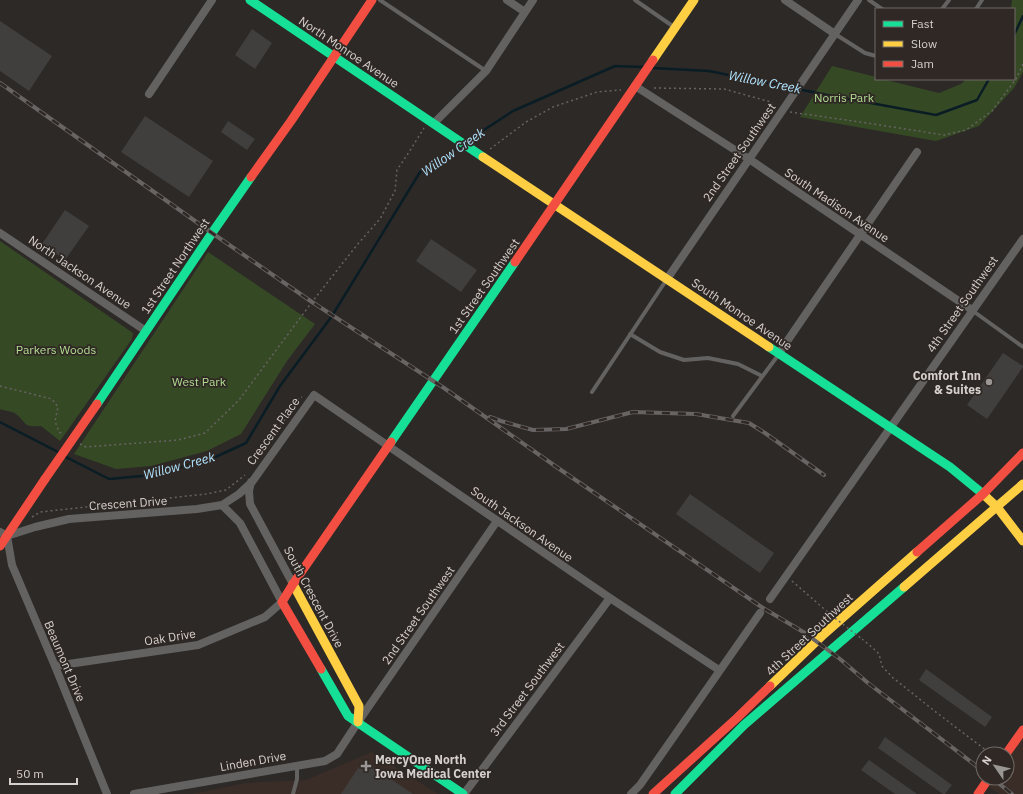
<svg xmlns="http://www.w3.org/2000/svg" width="1023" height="794" viewBox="0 0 1023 794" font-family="'IBM Plex Sans',sans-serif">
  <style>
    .built { fill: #3a2d27 }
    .green { fill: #364925 }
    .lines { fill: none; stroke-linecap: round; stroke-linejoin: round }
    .stream { stroke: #0a1d25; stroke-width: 2.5 }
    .building { fill: #413f3d }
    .path { stroke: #666462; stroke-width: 1.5; stroke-dasharray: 2 3; stroke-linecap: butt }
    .lane { stroke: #636261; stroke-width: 4 }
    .street { stroke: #636261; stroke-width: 8 }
    .fast { stroke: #16e098; stroke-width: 9 }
    .slow { stroke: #ffcf43; stroke-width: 9 }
    .jam { stroke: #f24e42; stroke-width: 9 }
    .rail-casing { stroke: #676463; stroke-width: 4 }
    .rail { stroke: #2f2824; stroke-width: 2.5; stroke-dasharray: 8; stroke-linecap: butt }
    .path-bridge { stroke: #666462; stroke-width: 1.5; stroke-dasharray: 2 3; stroke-linecap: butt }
    .jam-bridge { stroke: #f24e42; stroke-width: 9 }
    .poi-dot { fill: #9a9693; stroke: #2f2824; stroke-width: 1.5 }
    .labels { text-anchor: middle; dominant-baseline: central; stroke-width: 3.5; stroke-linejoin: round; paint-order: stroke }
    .street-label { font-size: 12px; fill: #d5d0cd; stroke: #2f2824 }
    .park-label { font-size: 12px; fill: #b1dd91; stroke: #2f2824 }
    .poi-label { font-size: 12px; font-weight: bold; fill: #d5d0cd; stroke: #2f2824; text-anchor: end }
    .water-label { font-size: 13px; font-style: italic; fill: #aee3ff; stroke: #2f2824 }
  </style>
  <rect width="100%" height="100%" fill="#2c2927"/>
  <path class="built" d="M1023 737V794H999L988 786 994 778H1007V760Z
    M372 752 438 794H192L245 783 306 780Z"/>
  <path class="green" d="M1012 0H1023V72L1014 88 979 126 936 141 800 117 832 66 876 77V79H882L939 93 961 84 966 79H1014V9H1011Z
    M0 241 133 333 132 339 60 441 41 426C22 427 28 424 16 414 12 411 5 411 0 409Z
    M208 252 315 324 287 361 241 434 207 451 151 466 116 469 74 454Z"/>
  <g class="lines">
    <path class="stream" d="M1014 35 1023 16
      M653 68 709 71 827 95 936 115 977 100 989 79
      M467 141 513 111 615 66 644 67
      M0 422 60 453
      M64 456 109 479 153 475 211 459 246 443 280 386 332 316 420 172 462 145"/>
  </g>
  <path class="building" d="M0 21 52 56 29 91 0 71Z
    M252 29 272 43 255 69 235 55Z
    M145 116 213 161 189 197 121 152Z
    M228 121 255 139 247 150 221 132Z
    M65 210 89 226 65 260 42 244Z
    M431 239 477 270 461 292 416 261Z
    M1003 353 1023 366V367L987 419 967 405Z
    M690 494 774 553 760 573 676 514Z
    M926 669 992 717 985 727 919 680Z
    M885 737 952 785 945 794H943L878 748Z
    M869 760 917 794H895L861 770Z
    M362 762 371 769 373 767 413 794H341Z"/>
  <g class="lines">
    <path class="path" d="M654 88 724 89 771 102 775 108
      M790 112 867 123 944 135 966 130 992 111 1016 79 1023 64
      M490 149 526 122 553 107 597 92 621 90
      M0 386 52 399 58 407 55 421 59 432 63 434
      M281 425 300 397H302
      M80 444 86 447 178 440 205 433 239 400 312 302 357 245 380 219 395 191 397 170 409 152 424 128
      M32 517 40 512 206 494 226 490 245 475
      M792 581 830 614
      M862 639 874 649 879 654 882 666 892 677 937 713 991 754
      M1007 766 1011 769"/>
    <path class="lane" d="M380 0 486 71
      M635 0 674 27
      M869 0 882 9
      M942 9 949 0
      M976 9 982 0
      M835 34 865 53 876 56
      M973 311 1023 347
      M630 334 660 352 684 360 708 358 738 364 762 376
      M592 392 667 279
      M733 416 779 354
      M293 794 297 779V766"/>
    <path class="street" d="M507 0 525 12
      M785 0 835 34
      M635 86 749 159 972 310
      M149 94 212 0
      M434 123 486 71 533 0
      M0 233 146 331
      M667 279 858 0
      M779 353 917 152
      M251 482 249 491 250 504 293 584
      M0 532 7 536 35 527 69 519 197 509 222 505 239 494 252 482 314 395 610 598 719 670
      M7 536 12 565 55 666 107 794
      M770 599 1023 239
      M55 666 198 645 265 617 282 602 240 523 222 505
      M134 794 325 761 337 754 358 722 497 521
      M464 794 610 598
      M631 794 640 785 760 613"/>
    <path class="fast" d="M250 0 483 157
      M769 347 950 467 983 494
      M97 404 212 233 251 177
      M391 442 515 262
      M321 669 348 716 463 794
      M675 794 744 725 904 587"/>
    <path class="slow" d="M653 60 694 0
      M483 157 769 347
      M983 494 997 507 1023 541
      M293 584 359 706 358 722
      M904 587 1023 484
      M770 686 824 634 917 552"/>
    <path class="jam" d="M251 177 291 121 372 0
      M515 262 653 60
      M0 546 45 479
      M917 552 983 494 1023 453
      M321 669 282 602 293 584 391 442
      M1006 754 1023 730
      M653 794 737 718 770 686
      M978 794 989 778"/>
    <g class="rail-casing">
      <path id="rail" d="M0 83 212 233 312 302 444 388 558 468 763 608 805 633 840 659 868 683 983 771
        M490 417 501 421 533 430 566 429 633 412 696 414 749 423 765 433 824 475
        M992 778 1012 794"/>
    </g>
    <use href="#rail" class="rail"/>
    <path class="path-bridge" d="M831 615 862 639"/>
    <path class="jam-bridge" d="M45 479 97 404"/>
  </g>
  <g class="poi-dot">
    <circle cx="989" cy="382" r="4"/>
    <path d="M364 760h4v4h4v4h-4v4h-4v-4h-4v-4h4z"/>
  </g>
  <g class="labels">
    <g class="street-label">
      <text transform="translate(349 52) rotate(34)">North Monroe Avenue</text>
      <text transform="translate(739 152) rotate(-55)">2nd Street Southwest</text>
      <text transform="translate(837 205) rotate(34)">South Madison Avenue</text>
      <text transform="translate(175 266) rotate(-56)">1st Street Northwest</text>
      <text transform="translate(80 272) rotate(34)">North Jackson Avenue</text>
      <text transform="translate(484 286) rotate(-55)">1st Street Southwest</text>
      <text transform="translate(962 304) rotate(-55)">4th Street Southwest</text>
      <text transform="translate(742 314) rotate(34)">South Monroe Avenue</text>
      <text transform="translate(273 431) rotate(-54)">Crescent Place</text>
      <text transform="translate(128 503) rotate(-4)">Crescent Drive</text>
      <text transform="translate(522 524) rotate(35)">South Jackson Avenue</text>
      <text transform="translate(314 597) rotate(62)">South Crescent Drive</text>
      <text transform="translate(418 615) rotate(-55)">2nd Street Southwest</text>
      <text transform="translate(809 634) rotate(-43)">4th Street Southwest</text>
      <text transform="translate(170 637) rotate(-9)">Oak Drive</text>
      <text transform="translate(65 661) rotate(67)">Beaumont Drive</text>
      <text transform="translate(527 689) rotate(-53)">3rd Street Southwest</text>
      <text transform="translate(253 761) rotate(-10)">Linden Drive</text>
    </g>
    <g class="park-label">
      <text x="844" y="97">Norris Park</text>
      <text x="56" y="349">Parkers Woods</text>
      <text x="199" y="381">West Park</text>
    </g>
    <g class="poi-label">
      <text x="981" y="375">Comfort Inn<tspan x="981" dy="14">&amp; Suites</tspan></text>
      <text x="375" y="759" text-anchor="start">MercyOne North<tspan x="375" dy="14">Iowa Medical Center</tspan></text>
    </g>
    <g class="water-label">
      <text transform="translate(765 82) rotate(11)">Willow Creek</text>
      <text transform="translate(453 152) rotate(-35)">Willow Creek</text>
      <text transform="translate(179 466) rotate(-15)">Willow Creek</text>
    </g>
  </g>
  <rect x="875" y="8" width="140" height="72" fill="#2f2824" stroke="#716b68"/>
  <rect x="883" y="21" width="20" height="6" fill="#16e098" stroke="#716b68"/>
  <text x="911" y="28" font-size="12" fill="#d5d0cd">Fast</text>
  <rect x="883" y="41" width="20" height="6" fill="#ffcf43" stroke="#716b68"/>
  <text x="911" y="48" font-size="12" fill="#d5d0cd">Slow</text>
  <rect x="883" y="61" width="20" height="6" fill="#f24e42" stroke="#716b68"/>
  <text x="911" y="68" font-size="12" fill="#d5d0cd">Jam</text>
  <g transform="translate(995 766) rotate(304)"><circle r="19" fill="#2f2824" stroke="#716b68"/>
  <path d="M0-3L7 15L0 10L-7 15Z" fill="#9a9693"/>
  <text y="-6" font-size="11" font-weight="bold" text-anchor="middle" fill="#d5d0cd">N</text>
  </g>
  <path d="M10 778v6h67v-6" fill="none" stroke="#d5d0cd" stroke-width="2"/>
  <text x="16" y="778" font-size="12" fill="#d5d0cd" stroke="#2f2824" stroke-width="3" paint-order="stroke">50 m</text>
</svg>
